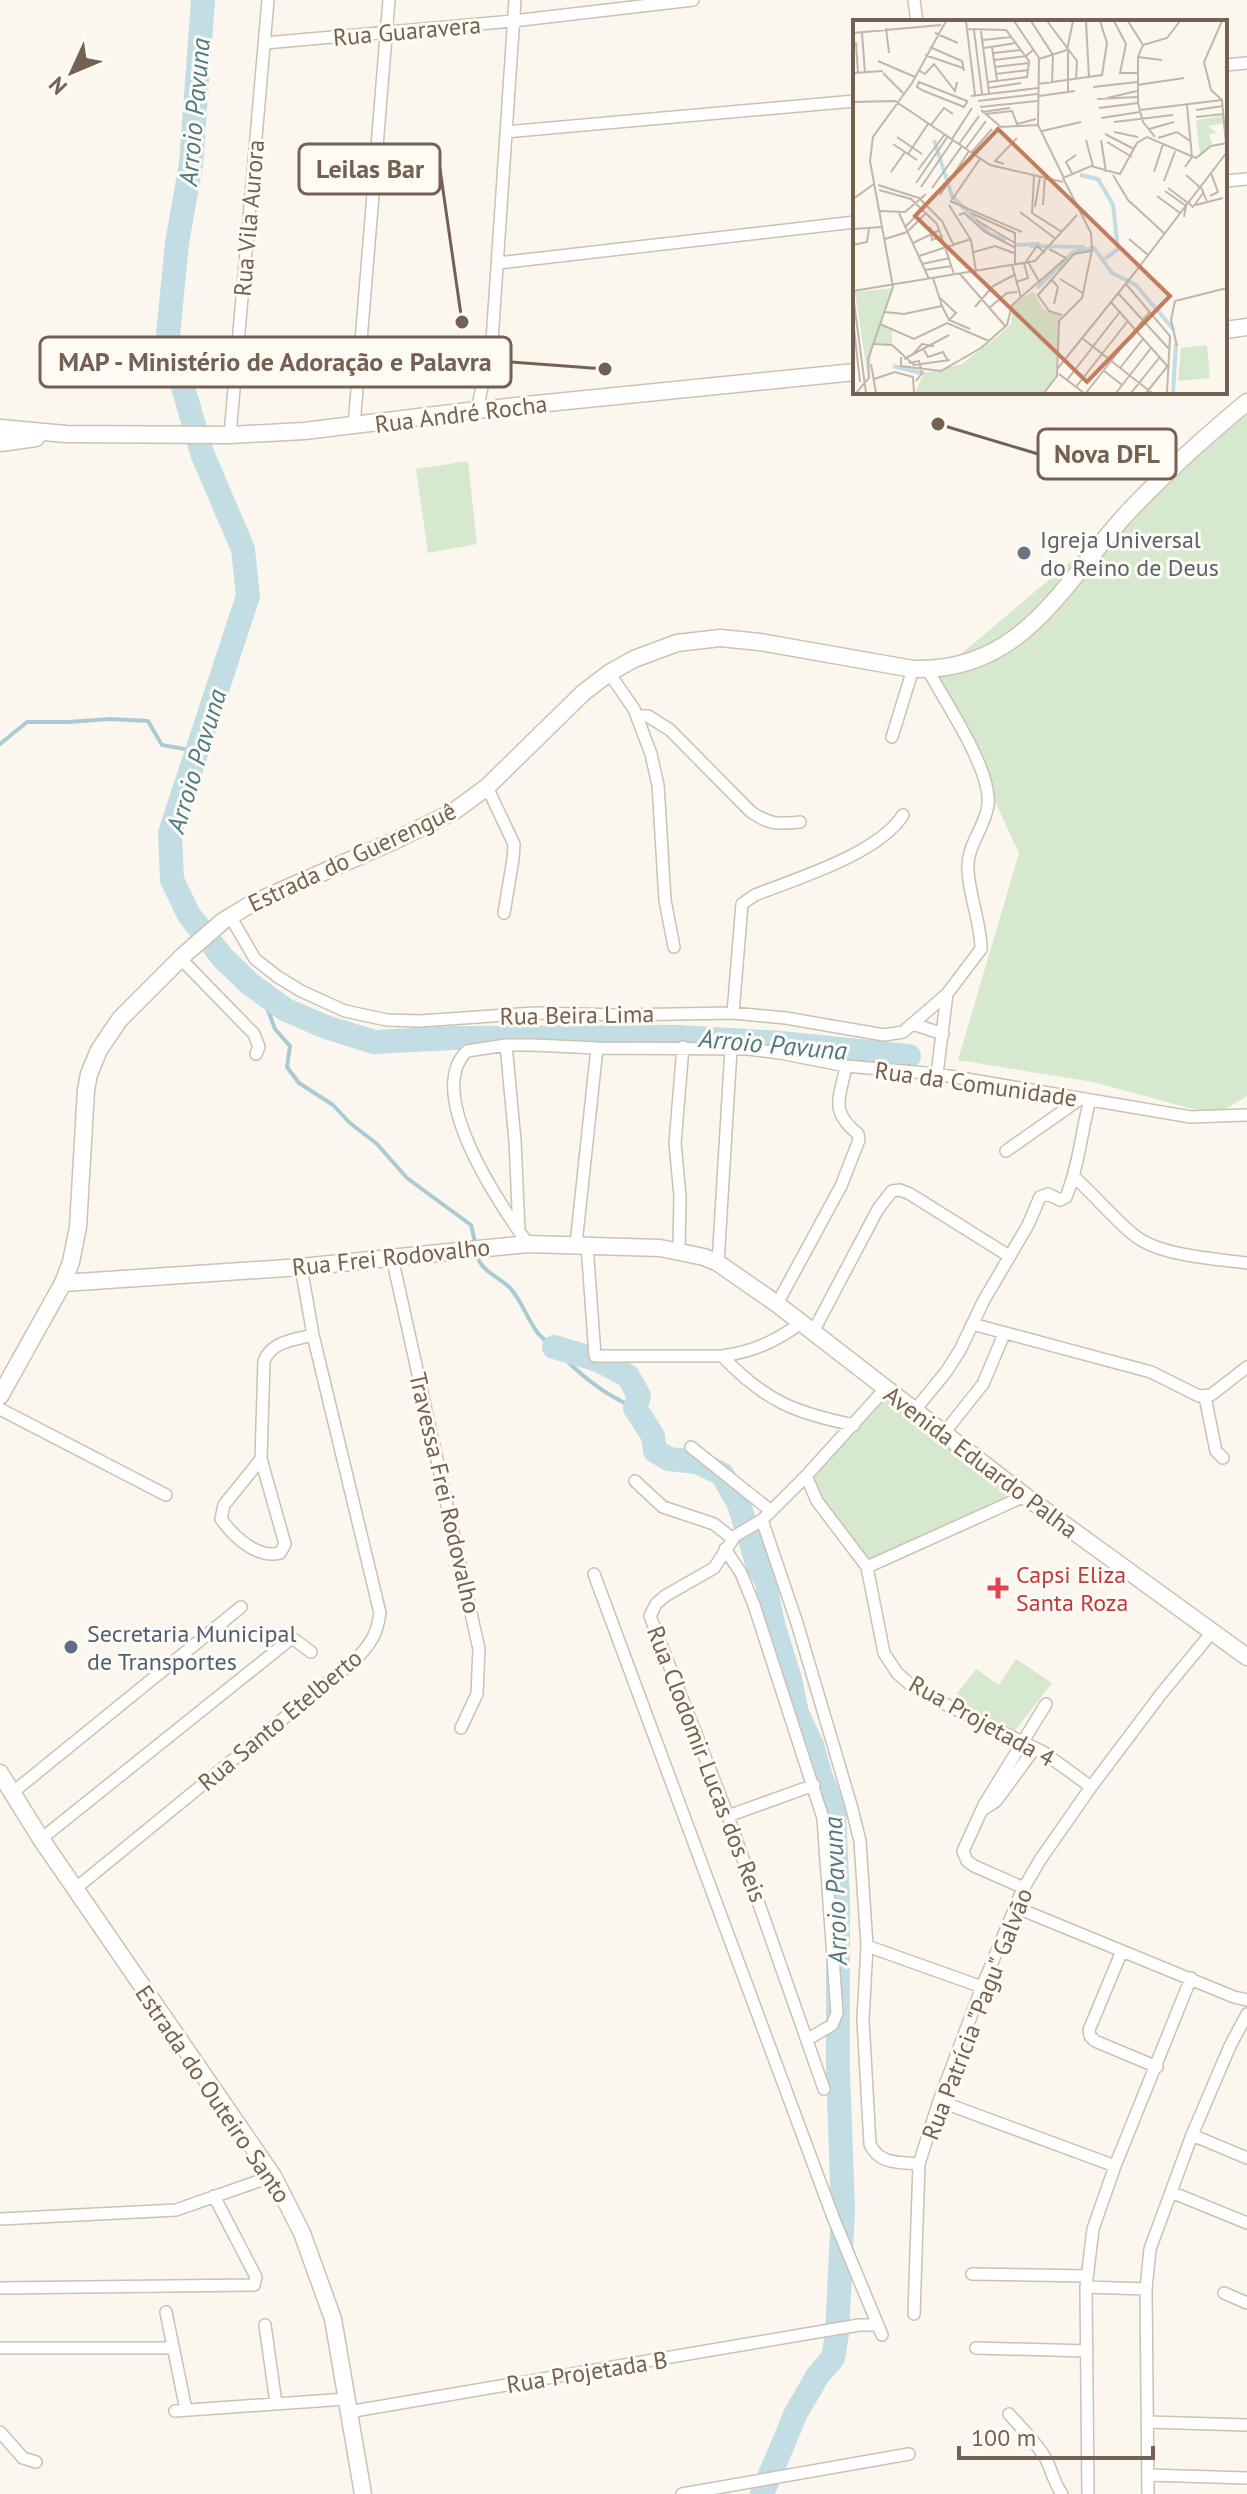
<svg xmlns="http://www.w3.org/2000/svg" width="1247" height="2494" viewBox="0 0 1247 2494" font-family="'PT Sans',sans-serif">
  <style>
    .green { fill: #d6e8cd }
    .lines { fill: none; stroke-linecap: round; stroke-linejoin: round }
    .stream { stroke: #abcbd4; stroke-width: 4 }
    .river { stroke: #c3dde4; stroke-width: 24 }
    .street-casing { stroke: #cdc0b4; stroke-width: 14 }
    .secondary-casing { stroke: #cfc1b2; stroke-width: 19 }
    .street { stroke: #fff; stroke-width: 11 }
    .secondary { stroke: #fff; stroke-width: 16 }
    .worship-dot { fill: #6b7280; stroke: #fefbf4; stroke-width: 3 }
    .health-dot { fill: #e0444e; stroke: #fefbf4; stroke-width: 3 }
    .service-dot { fill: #5c6f8a; stroke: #fefbf4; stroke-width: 3 }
    .labels { text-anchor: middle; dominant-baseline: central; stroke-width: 6; stroke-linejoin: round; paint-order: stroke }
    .street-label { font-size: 24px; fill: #756152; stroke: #fefbf4 }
    .worship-label { font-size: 24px; fill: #5b616d; stroke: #fefbf4; text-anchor: start }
    .health-label { font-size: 24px; fill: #be3a42; stroke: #fefbf4; text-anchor: start }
    .service-label { font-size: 24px; fill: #4e5e75; stroke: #fefbf4; text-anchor: start }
    .water-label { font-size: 26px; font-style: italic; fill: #4d7985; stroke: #fefbf4 }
    .inset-river { fill: none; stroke: #c3dde4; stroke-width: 4 }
    .inset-road { fill: none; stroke: #c1b6ab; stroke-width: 2 }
    .view { fill: #c37c5e; fill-opacity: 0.15; stroke: #c37c5e; stroke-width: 4 }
    .inset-edge { fill: none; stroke: #756152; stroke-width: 4 }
    .leader { fill: none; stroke: #756152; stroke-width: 3 }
    .callout-dot { fill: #756152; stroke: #fefbf4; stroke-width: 3 }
    .callout { fill: #fefbf4; stroke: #756152; stroke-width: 3 }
    .callout-label { font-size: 26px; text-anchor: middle; font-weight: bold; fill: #756152 }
  </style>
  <rect width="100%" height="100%" fill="#fbf7ee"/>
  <path class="green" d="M1247 413V1096L1215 1115 1093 1082 958 1060 1019 853 936 675Z
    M468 461 477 544 428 553 416 469Z
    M885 1396 1015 1496 867 1567 800 1484Z
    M1016 1659 1052 1683 1006 1742 946 1708 976 1669 999 1685Z"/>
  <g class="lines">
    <path class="stream" d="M0 744 27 722H68L110 719 148 721 162 745 196 751
      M250 984 265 1002 275 1029 290 1046 287 1067 299 1083 333 1105 350 1123 377 1144 407 1178 471 1225 476 1246
      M477 1255C481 1272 500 1277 511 1289 522 1302 527 1318 537 1332 542 1339 550 1343 555 1349 579 1374 603 1394 635 1408"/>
    <path class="river" d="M203 0 191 164 177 243 168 335 202 453 243 549 248 596 170 833 172 880 189 915 223 958 250 984 286 1010 326 1027 374 1042 453 1038 680 1037 781 1043 909 1056
      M554 1347 598 1360 628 1376 639 1396 635 1408 653 1436 655 1451 669 1459 697 1462 722 1474 739 1504 758 1566 769 1585 767 1594 773 1624 790 1679 797 1713 812 1745 821 1777 834 1809 838 1902V2069L843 2211 837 2334 833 2358 818 2375 796 2413 762 2494"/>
    <g class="street-casing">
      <path id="street" d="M914 0 917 22
        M265 43 513 21 693 0
        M1225 65 1247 63
        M506 132 855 101
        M1225 181 1247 179
        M498 263 855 222
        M477 410 492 341 515 0
        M354 426 389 0
        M230 435 268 0
        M928 670C945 702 992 770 988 805 985 828 966 846 968 870 969 896 981 923 981 949L947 994 937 1074
        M609 673 634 709 651 754 658 785 665 900 674 947
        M637 716H648L670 730 751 812C770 825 778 824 800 822
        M892 737 913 669
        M487 787 514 844 513 859 504 913
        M230 916 255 959 278 977 301 991 345 1011 387 1020 420 1021 535 1013 618 1015 733 1013 786 1018 884 1035 903 1032 947 994
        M181 959 254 1034 259 1047 256 1054
        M733 1013 742 904 755 895C798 878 878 854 903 815
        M913 1024 943 1034
        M506 1045 515 1141 519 1231
        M1006 1151 1080 1099
        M1074 1177C1095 1195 1117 1223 1138 1238 1164 1256 1216 1259 1247 1263
        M528 1244C501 1206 423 1093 467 1051L506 1045H533L597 1048 747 1049 780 1053 846 1066 937 1074 1191 1117 1247 1115
        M576 1244 597 1048
        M587 1245 595 1356H722C753 1352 776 1341 801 1323
        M679 1251 680 1196 675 1143 683 1047
        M392 1257 479 1649 477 1694 461 1728
        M718 1263 731 1049
        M777 1304 841 1186 859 1140 858 1134C829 1111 840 1098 846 1066
        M972 1324 1151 1372 1199 1396 1211 1395 1247 1367
        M813 1332 878 1209 892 1191 900 1190 910 1194 1009 1256
        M722 1356C765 1401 795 1413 854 1425
        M1205 1397 1216 1451 1223 1458
        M0 1409 166 1495
        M914 1411 946 1372 960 1350 984 1300 1028 1225 1040 1197 1048 1194 1060 1200 1066 1197C1079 1166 1081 1132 1090 1100
        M944 1433 983 1384 1004 1334
        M691 1447 771 1511
        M261 1459 224 1505 221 1519C233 1536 257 1559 280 1553L285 1544 261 1459 264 1361C272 1341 294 1340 313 1335
        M806 1476 817 1501 867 1567 884 1653 897 1673 911 1685 945 1704 1043 1752 1091 1787
        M635 1481 663 1507 714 1524 733 1539
        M762 1520 797 1623 851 1805 860 1841 867 1946 863 2020 870 2144C879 2165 900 2162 919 2164
        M725 1549 741 1573 754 1605 823 1818 837 2013 832 2025 808 2039
        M867 1567 1025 1496
        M594 1574 833 2217 882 2335
        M12 1793 241 1607
        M982 1810 996 1801 1035 1748
        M728 1816 814 1785
        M41 1839 282 1646 289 1640H295L311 1652
        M1024 1888 974 1866 967 1861 963 1851 984 1805 1046 1704
        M75 1889 355 1660C370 1645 377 1635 380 1613L313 1335 301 1267
        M1015 1907 1234 1997 1247 2000
        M867 1946 982 1987
        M1122 1951 1089 2030 1090 2036 1095 2041 1157 2067
        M824 2089 728 1816 650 1616 656 1604 665 1596 714 1568 735 1536 762 1520 806 1476 885 1389
        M939 2101 1115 2166
        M1192 2135 1247 2158
        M1171 2192 1247 2223
        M0 2219 176 2210 273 2176
        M972 2274 1087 2276
        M1086 2287 1146 2289
        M0 2288 254 2285 256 2277 214 2196
        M1224 2293 1247 2303
        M166 2312 186 2410
        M914 2314 919 2164 939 2101 982 1987 1022 1891 1040 1860 1091 1787 1161 1694 1213 1631
        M265 2325 276 2403
        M0 2348H172
        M976 2348 1087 2351
        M175 2411 346 2399
        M348 2412 859 2325H877
        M1009 2414C1022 2429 1036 2442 1046 2459 1052 2471 1054 2483 1062 2494
        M1148 2422 1247 2425
        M0 2432 23 2458 36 2462
        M1148 2475 1247 2478
        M682 2494 909 2454
        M1088 2494 1086 2287 1093 2229 1115 2166 1191 1978
        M1148 2494 1146 2289 1150 2249 1192 2135 1230 2046 1247 2014"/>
    </g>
    <g class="secondary-casing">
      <path id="secondary" d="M1225 330 1247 327
        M0 428 66 434 230 435 304 431 477 410 855 372
        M0 443 36 438
        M63 1283 301 1267 528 1244 660 1248 704 1257 718 1263 777 1304 1025 1496 1247 1657
        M0 1396 63 1283 71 1262 78 1227 86 1090 89 1074 99 1050 120 1019 185 954 223 921 251 904 396 840 453 812 487 787 583 693 609 673 634 659 677 643 720 638 760 642 913 669C1025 673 1064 580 1130 510 1167 471 1206 436 1247 402
        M0 1773 41 1839 273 2176 302 2233 333 2319 363 2494"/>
    </g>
    <use href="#street" class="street"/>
    <use href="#secondary" class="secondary"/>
  </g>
  <circle class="worship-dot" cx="1024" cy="553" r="8"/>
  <path class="health-dot" d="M994 1576h8v8h8v8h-8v8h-8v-8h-8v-8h8z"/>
  <circle class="service-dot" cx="71" cy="1647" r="8"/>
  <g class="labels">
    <g class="street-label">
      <text transform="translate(407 31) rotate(-5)">Rua Guaravera</text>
      <text transform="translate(249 218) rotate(-85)">Rua Vila Aurora</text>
      <text transform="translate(461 414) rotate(-7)">Rua André Rocha</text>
      <text transform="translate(352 857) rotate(-25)">Estrada do Guerenguê</text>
      <text transform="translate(577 1015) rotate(-1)">Rua Beira Lima</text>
      <text transform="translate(976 1084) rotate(8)">Rua da Comunidade</text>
      <text transform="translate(391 1257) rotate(-6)">Rua Frei Rodovalho</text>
      <text transform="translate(981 1462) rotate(37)">Avenida Eduardo Palha</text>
      <text transform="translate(445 1493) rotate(77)">Travessa Frei Rodovalho</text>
      <text transform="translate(280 1720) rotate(-40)">Rua Santo Etelberto</text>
      <text transform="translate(982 1721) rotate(29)">Rua Projetada 4</text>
      <text transform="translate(707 1764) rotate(69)">Rua Clodomir Lucas dos Reis</text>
      <text transform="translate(977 2014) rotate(-69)">Rua Patrícia "Pagu" Galvão</text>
      <text transform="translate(213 2094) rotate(56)">Estrada do Outeiro Santo</text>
      <text transform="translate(587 2372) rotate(-9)">Rua Projetada B</text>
    </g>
    <g class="worship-label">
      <text x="1040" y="539">Igreja Universal<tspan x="1040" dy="28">do Reino de Deus</tspan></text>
    </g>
    <g class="health-label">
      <text x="1016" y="1574">Capsi Eliza<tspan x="1016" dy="28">Santa Roza</tspan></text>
    </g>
    <g class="service-label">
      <text x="87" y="1633">Secretaria Municipal<tspan x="87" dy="28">de Transportes</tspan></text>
    </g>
    <g class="water-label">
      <text transform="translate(194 112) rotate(-85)">Arroio Pavuna</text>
      <text transform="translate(196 761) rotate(-73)">Arroio Pavuna</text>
      <text transform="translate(773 1044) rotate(5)">Arroio Pavuna</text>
      <text transform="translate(835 1891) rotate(-92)">Arroio Pavuna</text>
    </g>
  </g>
  <g transform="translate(853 20)">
    <rect width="374" height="374" fill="#fbf7ee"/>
    <path d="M370 96 371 103 355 106 364 113 356 114 359 124 347 135 343 100ZM40 268 27 303 39 310V325L20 324 15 359 2 272ZM180 271 190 289 208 295 204 357 192 373H62L71 353 109 344 144 317 158 304 159 285ZM354 325 357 358 325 361 328 328Z" fill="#d6e8cd"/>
    <path class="inset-river" d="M81 120 99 176 136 213 153 220M227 155 245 159 260 185 265 229 252 239M161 225 187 224M177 226 232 227M184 268 220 232 241 228 259 253 283 265 321 310M40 346 72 354M320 373 323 323"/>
    <path class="inset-road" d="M113 1 122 75M161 1 186 38 185 105 211 158M178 1 200 35 199 63M194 1 224 41 223 60M233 1 236 58M261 1 273 24 267 53H284M275 1 290 25M369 1 351 42 358 70 369 80 373 124M33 8 36 33M114 9 153 10 176 41 174 57 135 62M121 10 129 74M128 11 136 73M0 13 88 5M9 13 12 53M82 13 105 23M130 20 159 17M3 22 5 54M77 27 109 41 111 51M139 27 144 60M131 28 163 23M214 30 220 1M215 31V72M141 33 168 30M72 35 110 48M285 37 309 40M186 39 214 30M142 40 173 36 180 30M25 41 62 57M142 47 176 43M65 50 72 54 81 44 102 71 104 62M0 53 30 51M30 53 50 73M143 54 176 50M66 62 114 81V82L111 87 71 71 64 67ZM185 64 249 55 254 23 247 1M284 65 331 58M240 67 284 62M135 68 168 63M118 76 185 68M186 76 222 71M254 78 284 71M244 79 284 77M125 81 184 74M0 82 42 81 137 145 210 162M127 87 184 81M246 88 285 83M128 90 148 107 185 105M287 90 369 80M343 90 370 86M129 92 157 88M132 94 159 91 164 104 183 99M343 97 371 94M248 98 287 92M261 102 320 95M78 105 91 88 100 94M296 109 321 102M189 111 228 102M261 112 285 117M252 114 281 129M44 117 69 134M302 117 290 102 285 83V37L290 25 314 18 327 1M305 118 324 112 337 121M99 119 119 88M233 120 240 146M248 120 253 152M254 122 279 137M40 124 64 140M106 124 126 96M113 128 133 101M118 133 139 109M55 134 75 104M151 144 142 141 164 118M332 147 339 137 334 85M65 150 92 114M38 152 52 132M301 152 310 124M220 155 213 142 223 135M260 155 275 180 312 214M333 155 349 169 354 182M181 156 179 193 209 212M311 161 323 129M63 163 95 116M25 165 66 178 89 201 101 226M68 167 100 120M79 168 109 126M315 168 335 183M26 170 58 179 84 204 101 254M312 171 333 186 331 197M87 175 116 131M304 176 327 193M357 176 365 172 358 153M0 179 21 164M97 181 169 212M98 181 127 139M335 182 340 187 350 173M96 185 118 220 123 251M190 185 192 157M343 185 370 178M182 187 187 156M27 191 52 192 73 174M167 192 203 219M46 193 76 259M118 193 162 213V244M106 195 111 193 132 212 161 227M123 200 162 223M52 207 69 190M77 207 79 220 90 216M0 209 29 207M32 219 54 212 73 193M276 219 295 235M60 223 87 210M0 225 14 222 16 208M121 232 142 226 161 233M66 236 118 219M175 242 187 263M172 243 184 226 192 233M69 244 97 238M159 245 168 278M72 250 99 246M283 251 374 132M107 254 153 307M198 259 205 267 201 284M207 259 230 273M163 262 175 258 171 243M273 264 317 316 314 373M0 271 182 241 224 195M265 273 317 330M184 274 196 291 209 295M0 275 13 373M185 275 221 234 238 231M86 277 103 293 96 300M257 281 316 348M89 286 96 300 117 309M122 287 140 266 161 255M136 288 154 273 164 272M32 292 51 294 89 286 80 258M0 299 7 362M27 304 61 319 94 303 136 321M229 318 299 373M20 324 39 325 61 345 97 340M324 326 318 300 322 281 374 268M71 330 75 337 90 332 95 341M60 334 69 324 81 326M48 337V346L88 351 128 328 154 305 159 285 213 238 196 229M51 339 96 315M56 343 66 341 69 353 63 361M18 344 23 373M205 348 283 251M267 348 290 319M250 350 269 365M206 354 231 373M21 359 42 352 60 357 61 373M214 360 266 293M223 367 274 302M3 373 16 358 15 339 40 267 17 141 20 117 59 63 93 1M191 373 204 356 206 301 229 278 239 230 238 213 210 158 238 146 267 154 284 123 294 117 343 138 358 126 374 123M233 373 297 291M263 373 298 328M278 373 306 338M293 373 314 347"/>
    <path class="view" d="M145 109 317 276 234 362 62 196Z"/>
    <rect width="374" height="374" class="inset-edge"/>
  </g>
  <path class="leader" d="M462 322L440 169M605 369L511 362M938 424L1038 454"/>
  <g class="callout-dot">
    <circle cx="462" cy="322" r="8"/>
    <circle cx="605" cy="369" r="8"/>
    <circle cx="938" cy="424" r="8"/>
  </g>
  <g class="callout">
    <rect x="299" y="144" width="141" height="50" rx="8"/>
    <rect x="40" y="337" width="471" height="50" rx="8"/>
    <rect x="1038" y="429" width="138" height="50" rx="8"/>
  </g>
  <g class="callout-label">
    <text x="370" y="178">Leilas Bar</text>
    <text x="275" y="371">MAP - Ministério de Adoração e Palavra</text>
    <text x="1107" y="463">Nova DFL</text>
  </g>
  <g transform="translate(72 72) rotate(226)" stroke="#fefbf4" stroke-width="6" paint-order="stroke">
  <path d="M0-6L14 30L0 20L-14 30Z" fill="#756152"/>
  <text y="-12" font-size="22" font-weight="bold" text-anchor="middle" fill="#756152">N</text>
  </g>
  <path d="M959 2446v12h194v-12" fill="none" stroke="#756152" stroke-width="4"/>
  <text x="971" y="2446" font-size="24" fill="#756152" stroke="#fefbf4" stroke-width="6" paint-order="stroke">100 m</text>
</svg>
